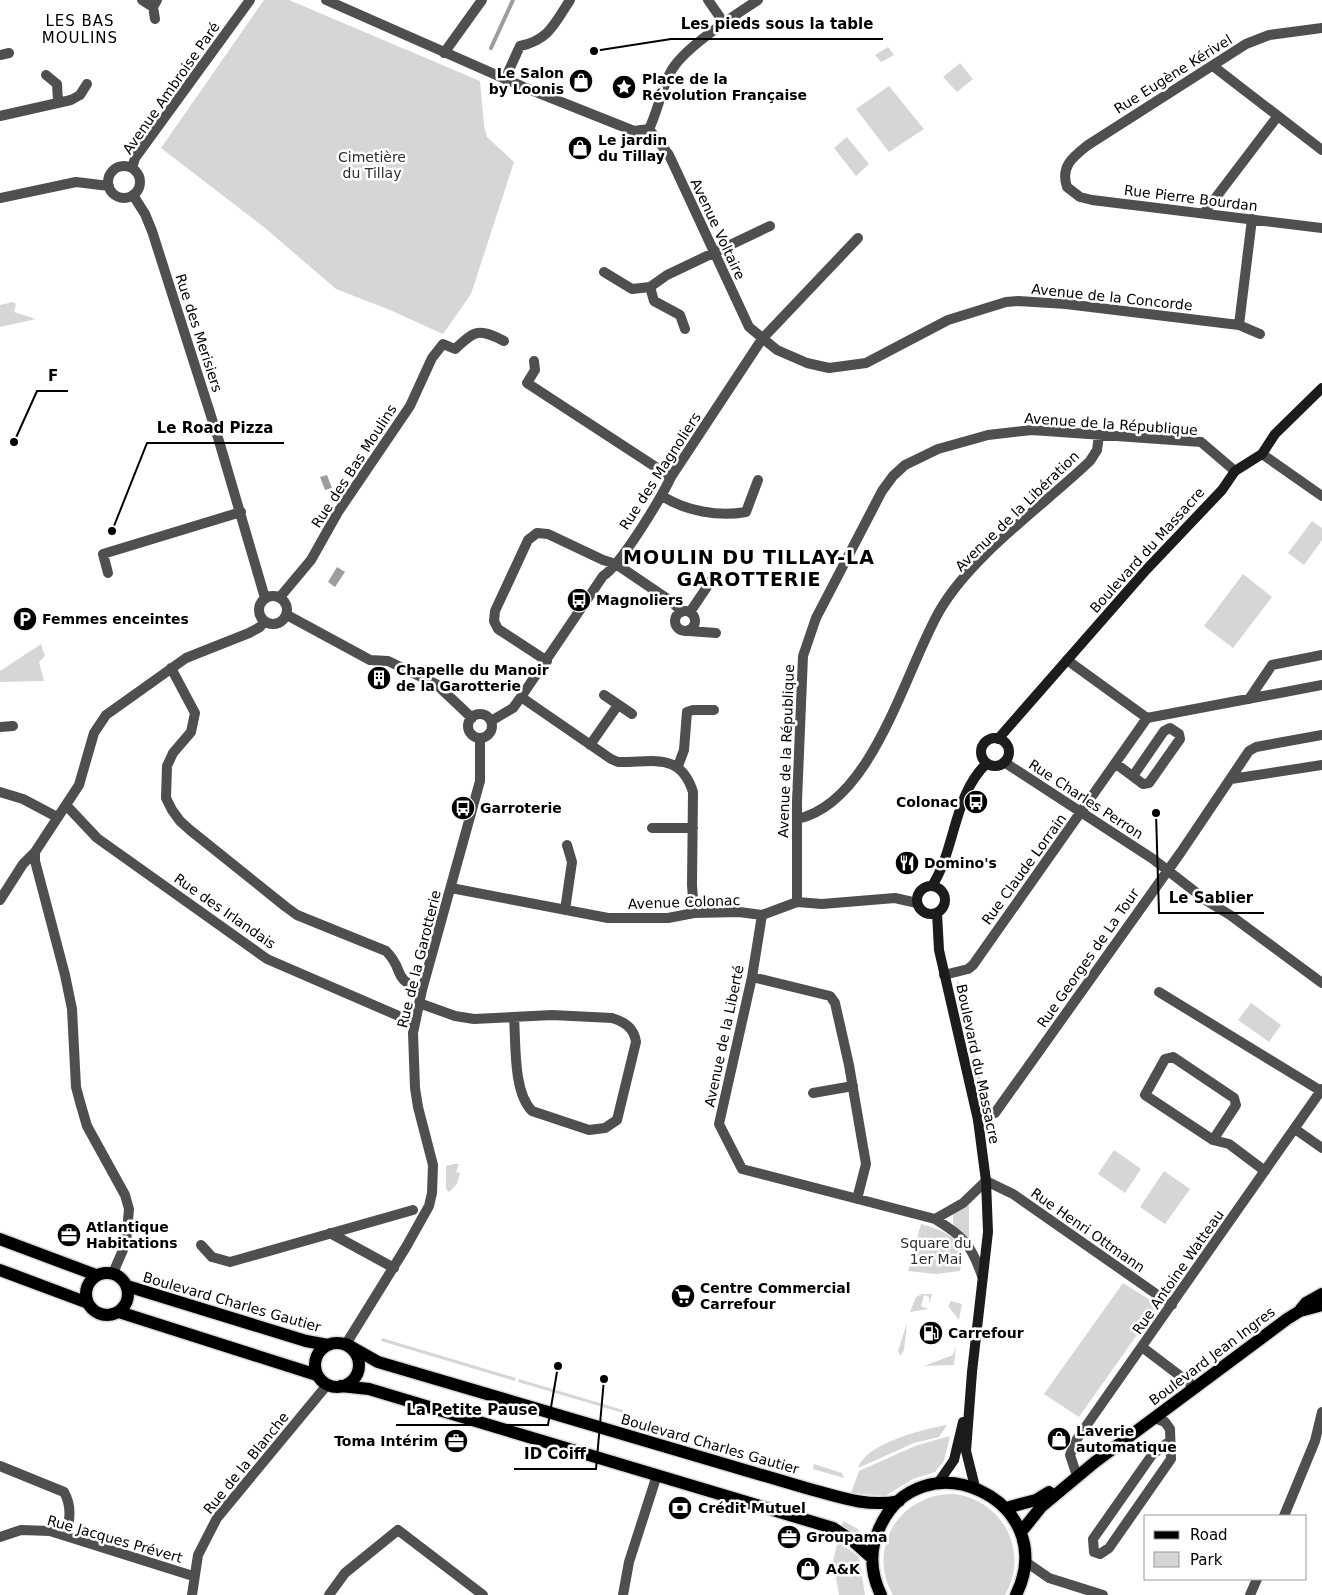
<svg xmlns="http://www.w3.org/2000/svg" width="1322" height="1595" viewBox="0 0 1322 1595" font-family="'DejaVu Sans',sans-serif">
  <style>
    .green { fill: #d6d6d6 }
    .water { fill: #9d9d9d }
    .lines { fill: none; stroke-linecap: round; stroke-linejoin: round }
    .stream { stroke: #9d9d9d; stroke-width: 4 }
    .primary-casing { stroke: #dbdbdb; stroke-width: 15 }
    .minor { stroke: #4f4f4f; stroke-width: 10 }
    .tertiary { stroke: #4f4f4f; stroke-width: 10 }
    .secondary { stroke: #1c1c1c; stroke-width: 10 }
    .primary { stroke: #000; stroke-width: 12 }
    .labels { text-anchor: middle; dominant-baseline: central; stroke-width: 5; stroke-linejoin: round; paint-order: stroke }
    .poi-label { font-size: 14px; font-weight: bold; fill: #000; stroke: #fff; text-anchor: start }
    .street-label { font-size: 14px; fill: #000; stroke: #fff }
    .park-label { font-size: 14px; fill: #2d2d2d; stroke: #fff }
    .neighbourhood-label { font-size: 15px; letter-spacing: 1px; fill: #000; stroke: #fff }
    .district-label { font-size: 19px; font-weight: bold; letter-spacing: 1px; fill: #000; stroke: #fff }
    .leader { fill: none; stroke: #000; stroke-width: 2 }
    .callout-dot { fill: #000; stroke: #fff; stroke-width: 2 }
    .callout-label { font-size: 15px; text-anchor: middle; font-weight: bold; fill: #000; stroke: #fff; stroke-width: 5; stroke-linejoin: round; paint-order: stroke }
  </style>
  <rect width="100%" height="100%" fill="#fff"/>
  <path class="green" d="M264 0H289L480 81 484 126 487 137 514 162 471 294 443 334 390 310 336 289 265 228 161 148Z
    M888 47 894 55 881 62 875 55Z
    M960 63 973 79 957 92 943 77Z
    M889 86 924 129 889 152 856 109Z
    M847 137 869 164 856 176 834 148Z
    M13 302 16 304 14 312 36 319 0 327V305Z
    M1312 521 1322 528V540L1304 565 1288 553Z
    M1243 574 1272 597 1233 648 1204 626Z
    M41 644 45 656 39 662 44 681 0 682V671Z
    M958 980 987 1106 983 1102 956 986Z
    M1251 1003 1281 1025 1269 1042 1238 1020Z
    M1114 1150 1141 1169 1125 1193 1098 1174Z
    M453 1164H459L456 1172 460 1173 457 1184 449 1192 446 1189V1166Z
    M1164 1171 1190 1189 1165 1224 1140 1207Z
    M969 1200V1239L953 1226V1213Z
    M921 1224C938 1229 958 1235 963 1254L960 1271 936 1274 908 1271Z
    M1123 1283 1158 1305 1079 1417 1044 1394Z
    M922 1294H932L929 1304V1297L924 1295 921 1306 928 1309 910 1312 916 1297Z
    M951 1301 962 1304 959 1320 948 1306Z
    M907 1323 904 1350 900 1356 898 1351Z
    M382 1338 516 1378 515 1381 381 1341Z
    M956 1346 954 1365 924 1366 953 1355Z
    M519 1379 623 1410V1413L518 1382Z
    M947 1425 939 1437 914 1443 858 1468C866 1443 924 1429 947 1425Z
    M950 1436 944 1461 935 1472 913 1479 885 1496 851 1493 859 1471 915 1446Z
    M814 1464 842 1473 844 1478 813 1469Z
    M954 1494C1003 1500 1030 1552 1005 1595H893C866 1548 900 1493 954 1494Z
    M843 1521 858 1529 862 1539 842 1525Z
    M838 1541 859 1557 865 1595H839L833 1561Z"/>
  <path class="water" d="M327 475 332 488 325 490 320 477Z
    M337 567 345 572 335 587 328 582Z"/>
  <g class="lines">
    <path class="stream" d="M491 48 513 0"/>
    <g class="primary-casing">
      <path id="primary" d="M0 1239 96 1275
        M0 1270 88 1303
        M86 1294a21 21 0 1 1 42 0a21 21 0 1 1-42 0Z
        M127 1286 306 1341 328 1345
        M1301 1309 1306 1303 1322 1294
        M119 1312 317 1375
        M315 1365a22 22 0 1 1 44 0a22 22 0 1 1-44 0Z
        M346 1344 378 1362 806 1488C836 1496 867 1508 899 1501
        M341 1386 369 1389 833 1528 853 1541 872 1558
        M1006 1508 1036 1500 1049 1492
        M1021 1532 1041 1507 1095 1462 1287 1319 1300 1311 1322 1305
        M881 1595C871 1574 869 1551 879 1529 919 1435 1063 1499 1016 1595"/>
    </g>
    <path class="minor" d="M142 0 153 7 157 0
      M708 0 724 23
      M153 7 155 19
      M1322 28 1269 35 1246 44 1088 145C1073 157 1060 166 1067 187L1080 197 1092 200 1322 228
      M444 53 482 0
      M0 55 9 53
      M1213 66 1322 150
      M46 75 57 84 58 102
      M505 79 520 46C549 40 555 23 570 0
      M0 116 71 100 80 95 87 84
      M649 129 669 155 749 327 777 350 807 363 829 368 866 363 948 320 1006 302 1018 301 1066 304 1239 325 1252 219
      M133 195 145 214 152 231 219 441 265 598
      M1204 213 1277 117
      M604 272 632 289 650 287 667 275 770 226
      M650 287 654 301 680 315 685 329
      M1239 325 1260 334
      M534 361 535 370 527 383 671 477
      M1262 454 1322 496
      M662 496C686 511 718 517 746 512L758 480
      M108 573 103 554 241 512
      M259 610a14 14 0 1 1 28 0a14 14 0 1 1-28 0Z
      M280 597 311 560 338 512 410 406 432 358 443 344 455 349C475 330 479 328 504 341
      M675 621a10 10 0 1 1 20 0a10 10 0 1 1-20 0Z
      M690 612 713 578
      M287 615 370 660 388 661 436 684 472 718
      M689 631 716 633
      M1067 660 1147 718
      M547 661 498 629 494 621 495 611 528 540 537 533 548 534 603 560 616 564 672 602 682 612
      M171 668 195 713 191 732 173 753 167 766 166 798 172 810 180 821 190 830 286 907 297 915 386 951C406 971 390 978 422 990
      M604 695 632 714
      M521 697 611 759 618 762C652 763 680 751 693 792L692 885 694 913
      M1249 699 1272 665 1322 655
      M468 726a12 12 0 1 1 24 0a12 12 0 1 1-24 0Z
      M491 721 513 708 521 697 603 576C621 565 661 498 671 477L762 339 858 238
      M0 727 13 726
      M590 745 618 705
      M1004 762 1153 859 1207 901 1230 915 1322 983
      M1115 763 1143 784 1149 783 1180 739 1179 734 1170 728 1164 731 1133 776
      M678 766 684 750 687 712 693 710H714
      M1231 779 1322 765
      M0 792 23 799 57 817
      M66 805 97 838 267 959 415 1023
      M797 819C873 803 905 670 940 610 973 554 1043 506 1090 461L1097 450 1099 435
      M652 828H693
      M451 888 608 918H668L694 913 739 912 762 915 797 902 822 904 895 898 917 903
      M0 900 23 864 35 852
      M797 902V801L803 656 816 618 882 491 893 476 905 465 938 449 988 435 1032 430 1201 442 1235 471
      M565 910 572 862 567 845
      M762 915 752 977 719 1124 742 1169 935 1219C963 1236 971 1244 982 1276
      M944 975 968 969 973 965 1147 718 1322 685
      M752 977 830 996 835 1003 849 1065 866 1164 857 1199
      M1159 992 1321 1091
      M419 1003 455 1016 474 1019 552 1015 612 1018C625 1022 634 1028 636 1042L617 1120 605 1128 589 1130 532 1111C513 1092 516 1044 514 1017
      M813 1093 853 1086
      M978 1120 995 1113 1181 852 1249 751 1256 747 1322 735
      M1295 1129 1322 1148
      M1213 1140 1236 1105 1234 1098 1173 1057 1165 1059 1145 1095 1213 1140 1229 1144 1265 1171
      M935 1219 963 1203 986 1181 1013 1194 1172 1305
      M330 1233 394 1268
      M201 1245 212 1257 230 1262 413 1210
      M113 1273 126 1243 129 1209 125 1195 87 1126 80 1102 76 1087 72 1009 65 975 35 861V852L79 785 94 733 106 715 186 658 249 633 260 627 264 622
      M346 1344 406 1247 429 1206 432 1193 433 1165 418 1107 415 1088 413 1033 422 990 480 781V738
      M1142 1347 1196 1388
      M1155 1418 1165 1422 1170 1429 1171 1459 1109 1548 1100 1554 1094 1552 1093 1539 1152 1455 1170 1441
      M0 1466 64 1492C72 1506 70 1520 66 1536
      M1076 1473 1070 1455 1077 1439 1322 1089
      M1284 1516 1315 1441 1322 1412
      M0 1537 21 1530 50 1531 193 1576
      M1026 1562 1049 1578 1103 1595
      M192 1595 198 1555 217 1518 327 1385
      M329 1595 345 1573 398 1530 483 1595
      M623 1595 629 1562 657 1475
      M1250 1595 1257 1579"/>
    <path class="tertiary" d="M326 0 526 88 634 131 649 129C658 111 663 82 673 68 687 46 735 15 758 0
      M108 182a16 16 0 1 1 32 0a16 16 0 1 1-32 0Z
      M132 168 135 158 250 0
      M0 198 76 182 109 186"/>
    <path class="secondary" d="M981 752a14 14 0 1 1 28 0a14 14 0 1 1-28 0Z
      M998 739 1146 570 1222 490 1235 471 1262 454 1275 434 1322 388
      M932 886C956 849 953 795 987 763
      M917 900a14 14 0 1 1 28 0a14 14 0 1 1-28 0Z
      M937 913 939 950 978 1120 986 1181 988 1232 972 1372 966 1451 975 1487
      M938 1483 954 1460 963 1422"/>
    <use href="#primary" class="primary"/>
  </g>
  <defs>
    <g id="shop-disc" transform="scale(1.25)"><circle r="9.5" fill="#000" stroke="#fff"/><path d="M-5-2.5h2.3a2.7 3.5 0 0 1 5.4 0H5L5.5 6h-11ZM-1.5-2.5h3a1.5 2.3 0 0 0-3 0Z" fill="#fff"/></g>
    <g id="sight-disc" transform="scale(1.25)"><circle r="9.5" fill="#000" stroke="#fff"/><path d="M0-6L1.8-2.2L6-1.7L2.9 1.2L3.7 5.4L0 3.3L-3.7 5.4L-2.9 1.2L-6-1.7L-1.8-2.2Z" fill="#fff"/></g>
    <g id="bus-disc" transform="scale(1.25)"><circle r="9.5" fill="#000" stroke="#fff"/><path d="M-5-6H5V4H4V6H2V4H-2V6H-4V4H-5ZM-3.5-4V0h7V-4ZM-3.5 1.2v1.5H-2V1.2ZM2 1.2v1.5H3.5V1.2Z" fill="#fff"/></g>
    <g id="parking-disc" transform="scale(1.25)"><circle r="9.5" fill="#000" stroke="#fff"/><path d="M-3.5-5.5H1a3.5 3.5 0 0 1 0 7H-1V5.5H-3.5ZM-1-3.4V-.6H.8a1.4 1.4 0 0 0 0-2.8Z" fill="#fff"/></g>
    <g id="building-disc" transform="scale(1.25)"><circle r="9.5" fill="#000" stroke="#fff"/><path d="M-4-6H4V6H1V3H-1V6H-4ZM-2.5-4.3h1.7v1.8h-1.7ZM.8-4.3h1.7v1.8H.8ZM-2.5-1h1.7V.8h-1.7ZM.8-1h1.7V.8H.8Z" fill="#fff"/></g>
    <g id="restaurant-disc" transform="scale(1.25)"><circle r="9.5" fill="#000" stroke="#fff"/><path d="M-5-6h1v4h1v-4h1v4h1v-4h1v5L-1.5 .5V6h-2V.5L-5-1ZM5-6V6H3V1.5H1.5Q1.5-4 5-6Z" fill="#fff"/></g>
    <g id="office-disc" transform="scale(1.25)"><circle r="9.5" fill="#000" stroke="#fff"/><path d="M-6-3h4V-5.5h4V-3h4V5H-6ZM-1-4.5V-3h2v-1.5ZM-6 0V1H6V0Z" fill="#fff"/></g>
    <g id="supermarket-disc" transform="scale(1.25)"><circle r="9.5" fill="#000" stroke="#fff"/><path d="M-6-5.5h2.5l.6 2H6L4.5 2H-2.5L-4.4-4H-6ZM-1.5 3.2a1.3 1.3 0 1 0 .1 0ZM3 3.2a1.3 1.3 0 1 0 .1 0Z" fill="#fff"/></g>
    <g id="fuel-disc" transform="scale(1.25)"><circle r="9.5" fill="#000" stroke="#fff"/><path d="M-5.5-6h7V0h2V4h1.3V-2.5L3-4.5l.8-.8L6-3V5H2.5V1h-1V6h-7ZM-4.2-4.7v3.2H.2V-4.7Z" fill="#fff"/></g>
    <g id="bank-disc" transform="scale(1.25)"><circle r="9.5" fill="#000" stroke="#fff"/><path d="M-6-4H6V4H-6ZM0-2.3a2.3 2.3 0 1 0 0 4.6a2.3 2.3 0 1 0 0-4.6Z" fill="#fff"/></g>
  </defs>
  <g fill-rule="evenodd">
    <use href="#shop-disc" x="581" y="81"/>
    <use href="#sight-disc" x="624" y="87"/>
    <use href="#shop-disc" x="580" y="148"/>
    <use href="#bus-disc" x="579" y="600"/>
    <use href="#parking-disc" x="25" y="619"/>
    <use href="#building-disc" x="379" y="678"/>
    <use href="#bus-disc" x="976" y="802"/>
    <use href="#bus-disc" x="463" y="808"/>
    <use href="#restaurant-disc" x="907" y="863"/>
    <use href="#office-disc" x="69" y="1235"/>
    <use href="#supermarket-disc" x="683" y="1296"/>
    <use href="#fuel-disc" x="931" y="1333"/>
    <use href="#shop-disc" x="1059" y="1439"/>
    <use href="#office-disc" x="456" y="1441"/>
    <use href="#bank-disc" x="680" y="1508"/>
    <use href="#office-disc" x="789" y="1537"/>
    <use href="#shop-disc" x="808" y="1569"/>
  </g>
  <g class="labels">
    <g class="poi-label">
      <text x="564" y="73" text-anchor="end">Le Salon<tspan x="564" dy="16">by Loonis</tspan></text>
      <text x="642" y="79">Place de la<tspan x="642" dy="16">Révolution Française</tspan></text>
      <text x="598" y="140">Le jardin<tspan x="598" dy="16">du Tillay</tspan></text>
      <text x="596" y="600">Magnoliers</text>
      <text x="42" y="619">Femmes enceintes</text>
      <text x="396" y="670">Chapelle du Manoir<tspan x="396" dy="16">de la Garotterie</tspan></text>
      <text x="958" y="802" text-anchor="end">Colonac</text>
      <text x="480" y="808">Garroterie</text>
      <text x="924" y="863">Domino's</text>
      <text x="86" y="1227">Atlantique<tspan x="86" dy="16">Habitations</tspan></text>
      <text x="700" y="1288">Centre Commercial<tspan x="700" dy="16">Carrefour</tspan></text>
      <text x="948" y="1333">Carrefour</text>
      <text x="1076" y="1431">Laverie<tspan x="1076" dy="16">automatique</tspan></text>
      <text x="438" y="1441" text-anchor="end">Toma Intérim</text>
      <text x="698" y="1508">Crédit Mutuel</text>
      <text x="806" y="1537">Groupama</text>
      <text x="826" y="1569">A&amp;K</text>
    </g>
    <g class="street-label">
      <text transform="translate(1173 74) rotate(-32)">Rue Eugène Kérivel</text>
      <text transform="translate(171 88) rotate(-55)">Avenue Ambroise Paré</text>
      <text transform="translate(1191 198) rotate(7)">Rue Pierre Bourdan</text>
      <text transform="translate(718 229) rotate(65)">Avenue Voltaire</text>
      <text transform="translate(1112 297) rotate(6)">Avenue de la Concorde</text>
      <text transform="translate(199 333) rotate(72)">Rue des Merisiers</text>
      <text transform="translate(1111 424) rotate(4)">Avenue de la République</text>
      <text transform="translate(354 466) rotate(-57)">Rue des Bas Moulins</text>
      <text transform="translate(660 471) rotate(-57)">Rue des Magnoliers</text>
      <text transform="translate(1017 511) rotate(-44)">Avenue de la Libération</text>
      <text transform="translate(1147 550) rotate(-48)">Boulevard du Massacre</text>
      <text transform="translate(786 751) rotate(-88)">Avenue de la République</text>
      <text transform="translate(1086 799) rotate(33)">Rue Charles Perron</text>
      <text transform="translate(1024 869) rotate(-54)">Rue Claude Lorrain</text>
      <text transform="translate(684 902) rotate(-2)">Avenue Colonac</text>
      <text transform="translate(225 911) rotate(35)">Rue des Irlandais</text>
      <text transform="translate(1088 958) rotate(-55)">Rue Georges de La Tour</text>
      <text transform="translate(419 959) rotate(-76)">Rue de la Garotterie</text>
      <text transform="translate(724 1036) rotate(-78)">Avenue de la Liberté</text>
      <text transform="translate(978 1064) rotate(78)">Boulevard du Massacre</text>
      <text transform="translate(1088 1230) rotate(35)">Rue Henri Ottmann</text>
      <text transform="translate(1178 1272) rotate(-55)">Rue Antoine Watteau</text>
      <text transform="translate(232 1302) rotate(16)">Boulevard Charles Gautier</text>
      <text transform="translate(1212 1356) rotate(-37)">Boulevard Jean Ingres</text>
      <text transform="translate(710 1444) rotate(16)">Boulevard Charles Gautier</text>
      <text transform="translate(246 1463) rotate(-51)">Rue de la Blanche</text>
      <text transform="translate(115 1539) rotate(16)">Rue Jacques Prévert</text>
    </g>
    <g class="park-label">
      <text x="372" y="157">Cimetière<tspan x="372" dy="16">du Tillay</tspan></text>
      <text x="936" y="1243">Square du<tspan x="936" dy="16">1er Mai</tspan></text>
    </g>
    <g class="neighbourhood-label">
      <text x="80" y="21">LES BAS<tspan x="80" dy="17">MOULINS</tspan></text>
    </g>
    <g class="district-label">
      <text x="749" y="557">MOULIN DU TILLAY-LA<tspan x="749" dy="22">GAROTTERIE</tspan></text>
    </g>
  </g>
  <path class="leader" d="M594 51L671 39H883M14 442L37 391H68M112 531L147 443H284M1156 813L1159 913H1264M558 1366L548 1425H396M604 1379L596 1469H514"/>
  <g class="callout-dot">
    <circle cx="594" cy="51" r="5"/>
    <circle cx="14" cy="442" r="5"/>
    <circle cx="112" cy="531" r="5"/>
    <circle cx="1156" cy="813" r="5"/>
    <circle cx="558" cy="1366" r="5"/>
    <circle cx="604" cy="1379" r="5"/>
  </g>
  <g class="callout-label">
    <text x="777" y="29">Les pieds sous la table</text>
    <text x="53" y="381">F</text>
    <text x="215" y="433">Le Road Pizza</text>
    <text x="1211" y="903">Le Sablier</text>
    <text x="472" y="1415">La Petite Pause</text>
    <text x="555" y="1459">ID Coiff</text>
  </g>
  <rect x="1144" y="1515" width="162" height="65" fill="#ffffff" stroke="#999999"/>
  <rect x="1154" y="1531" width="25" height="8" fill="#000000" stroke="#999999"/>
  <text x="1190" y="1540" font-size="15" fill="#000000">Road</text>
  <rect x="1154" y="1552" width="25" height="15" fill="#d6d6d6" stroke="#999999"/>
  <text x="1190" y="1565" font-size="15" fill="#000000">Park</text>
</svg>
